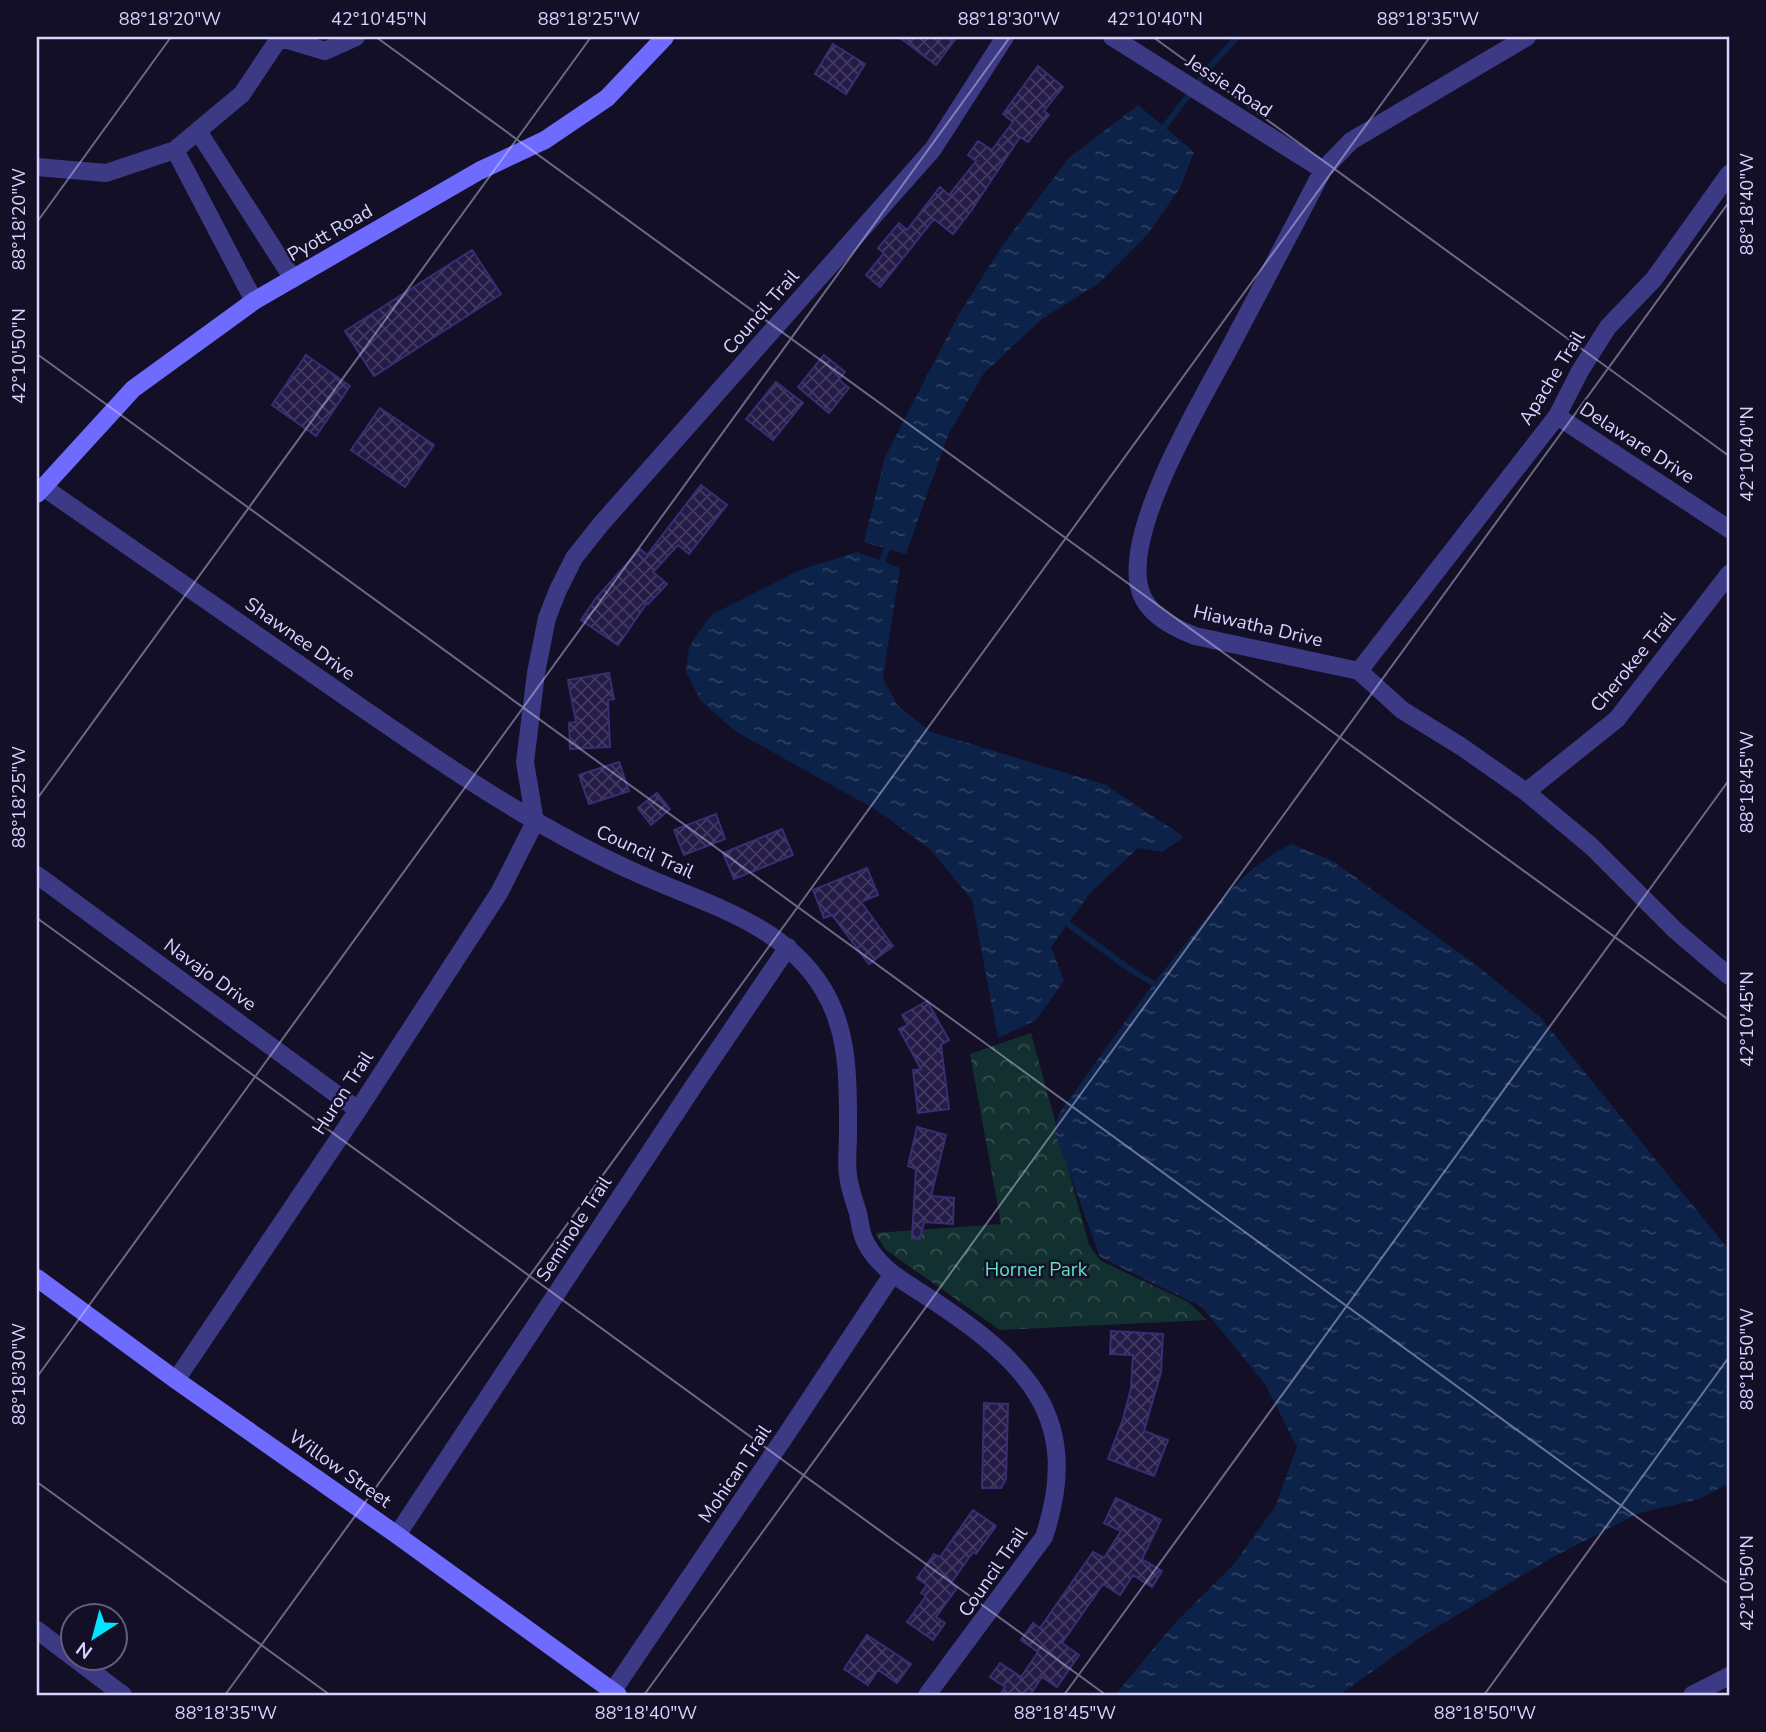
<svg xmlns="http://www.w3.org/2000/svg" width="1766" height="1732" viewBox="0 0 1766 1732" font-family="'Nunito Sans',sans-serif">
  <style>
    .park { fill: url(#park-crowns) }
    .water { fill: url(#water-ripples) }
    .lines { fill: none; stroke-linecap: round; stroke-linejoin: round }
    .stream { stroke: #0c2248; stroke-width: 6 }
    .building { fill: url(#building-cross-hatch); stroke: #3b2d73; stroke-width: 2 }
    .street { stroke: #3d3a85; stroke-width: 18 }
    .secondary { stroke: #6f6bff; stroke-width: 18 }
    .ticks { fill: none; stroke: #d9d4ff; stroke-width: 2; stroke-opacity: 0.45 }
    .labels { text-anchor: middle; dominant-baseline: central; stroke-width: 5; stroke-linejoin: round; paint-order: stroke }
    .street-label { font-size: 19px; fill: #d9d4ff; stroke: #130f26 }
    .park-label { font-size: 19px; fill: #5fe0c0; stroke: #130f26 }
    .neatline { fill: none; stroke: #d9d4ff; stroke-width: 2.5 }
    .ticks-label { font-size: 18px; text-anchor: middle; fill: #d9d4ff }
  </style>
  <defs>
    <pattern id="park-crowns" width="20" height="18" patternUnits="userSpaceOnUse" patternTransform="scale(1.75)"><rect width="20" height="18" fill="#12302f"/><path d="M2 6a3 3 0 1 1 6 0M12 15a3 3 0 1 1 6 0" fill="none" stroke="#344d4e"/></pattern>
    <pattern id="water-ripples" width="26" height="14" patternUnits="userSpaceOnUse" patternTransform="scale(1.75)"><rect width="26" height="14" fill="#0c2248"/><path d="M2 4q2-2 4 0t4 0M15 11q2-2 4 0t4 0" fill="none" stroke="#2f4163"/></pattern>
    <pattern id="building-cross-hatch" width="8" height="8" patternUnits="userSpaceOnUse" patternTransform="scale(1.75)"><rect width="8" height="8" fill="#241b47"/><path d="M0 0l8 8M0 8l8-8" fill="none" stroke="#433b63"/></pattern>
  </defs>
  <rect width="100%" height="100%" fill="#130f26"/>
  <path class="park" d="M1031 1033 1089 1245 1101 1261 1188 1302 1207 1320 1000 1330 886 1250 875 1233 1001 1224 970 1054Z"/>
  <path class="water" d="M1138 105 1194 152 1180 188 1148 234 1099 283 1042 319 984 373 948 435 906 554 864 542 885 457 959 314 1004 243 1069 158Z
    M858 552 900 568 883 678 897 705 931 732 1106 785 1184 837 1162 852 1138 848 1090 893 1051 947 1064 981 1036 1020 998 1038 972 900 931 850 878 811 735 731 701 701 686 672 689 647 711 615 802 569Z
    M1291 844 1333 861 1476 965 1540 1017 1729 1250V1483L1700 1499 1639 1513 1553 1557 1421 1637 1339 1695H1115L1174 1624 1233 1565 1275 1507 1297 1447 1265 1384 1202 1307 1100 1257 1055 1133 1058 1115C1101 1055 1143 995 1190 938 1222 899 1244 868 1291 844Z"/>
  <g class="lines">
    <path class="stream" d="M1165 126 1209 68 1237 37
      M882 561 887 549
      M1068 924 1131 970 1153 983"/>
  </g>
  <path class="building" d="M899 37H957L936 65Z
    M833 44 865 64 846 94 815 74Z
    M1038 66 1063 87 1044 111 1049 115 1028 142 1020 137 971 211 953 234 934 219 880 287 866 275 884 253 878 248 899 223 907 230 940 187 949 195 976 161 968 155 978 141 992 150 1013 122 1003 114Z
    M472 250 501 294 374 376 345 331Z
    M306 355 350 386 316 436 272 405Z
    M824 355 845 372 839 380 849 388 829 413 798 387Z
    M776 382 803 403 773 440 746 419Z
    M380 408 434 445 405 487 351 450Z
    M701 485 727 505 689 554 678 545 653 572 667 584 648 604 647 603 618 645 581 620 596 598 640 549 647 555Z
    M609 673 614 699 608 700 610 747 570 749 569 723 576 722 568 680Z
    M619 762 629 791 589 804 579 775Z
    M657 793 670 809 651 825 638 808Z
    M716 814 725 839 684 855 674 830Z
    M782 829 793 855 734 879 723 853Z
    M867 868 878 895 861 902 893 946 869 964 832 915 824 918 813 890Z
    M927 1001 949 1040 941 1045 949 1109 918 1113 913 1070 921 1069 899 1029 908 1025 902 1015Z
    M917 1127 946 1135 931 1196 954 1198 953 1224 924 1222 920 1239 912 1238 916 1169 908 1166Z
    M1111 1331 1163 1334 1161 1372 1144 1431 1168 1440 1154 1476 1108 1459 1123 1419 1131 1388 1133 1355 1110 1354Z
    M984 1403 1008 1404 1006 1479 1001 1488H982Z
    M1116 1498 1161 1520 1142 1559 1162 1571 1152 1587 1133 1575 1120 1595 1103 1584 1062 1643 1079 1655 1057 1687 1042 1677 1030 1695H1000L1005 1687 990 1677 1000 1663 1021 1677 1038 1652 1021 1640 1033 1623 1040 1628 1093 1552 1104 1558 1121 1531 1104 1523Z
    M973 1510 996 1526 976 1554 973 1552 951 1583 957 1588 936 1617 945 1623 933 1640 907 1622 926 1596 921 1593 927 1585 917 1578 934 1554 940 1557Z
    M867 1635 911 1664 897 1683 878 1670 868 1685 844 1669Z"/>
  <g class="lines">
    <path class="street" d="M278 37 325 51 356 37
      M1112 37 1323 170
      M1527 37 1351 141 1323 170C1292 230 1260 290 1229 349 1199 405 1131 518 1138 580 1141 611 1169 626 1195 636L1359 671 1402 710 1462 747 1526 792 1591 846 1676 931 1729 976
      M198 131 293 279
      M175 150 254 301
      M37 167 106 173 175 150 242 94 280 37
      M1557 416 1729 529
      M43 487C141 555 238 622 336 690 433 757 530 826 639 874 705 904 783 923 823 989 850 1033 848 1085 848 1135 848 1148 846 1162 848 1175 849 1187 854 1200 858 1213 860 1222 861 1235 866 1243 880 1270 907 1283 931 1299 1026 1362 1084 1417 1044 1537L927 1695
      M1359 671 1557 416 1580 371 1608 327 1654 279 1729 174
      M1526 792 1617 719 1729 574
      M535 822 525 762 536 673 547 618 558 590 574 558 601 524 933 149 1005 37
      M37 875 358 1110
      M176 1380 358 1110 499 893 535 822
      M397 1535 689 1093 788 947
      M37 1630 74 1658
      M74 1658 123 1695
      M610 1695 788 1432 892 1275
      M1692 1695 1729 1676"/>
    <path class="secondary" d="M37 494 133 389 254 301 479 171 545 140 607 98 665 37
      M37 1278 176 1380 397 1535 618 1695"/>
  </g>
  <path class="ticks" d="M376 37 1729 1020M1153 37 1729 456M37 222 171 37M37 354 1729 1584M37 799 591 37M37 918 1106 1695M37 1377 1010 37M37 1482 330 1695M225 1695 1430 37M644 1695 1729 202M1064 1695 1729 780M1484 1695 1729 1357"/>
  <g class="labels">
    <g class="street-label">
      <text transform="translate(1229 86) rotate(33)">Jessie Road</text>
      <text transform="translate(330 233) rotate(-30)">Pyott Road</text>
      <text transform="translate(761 312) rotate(-49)">Council Trail</text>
      <text transform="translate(1552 378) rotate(-58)">Apache Trail</text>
      <text transform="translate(1637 443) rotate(33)">Delaware Drive</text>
      <text transform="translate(1258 626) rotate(13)">Hiawatha Drive</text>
      <text transform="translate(300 639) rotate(35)">Shawnee Drive</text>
      <text transform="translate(1633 662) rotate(-51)">Cherokee Trail</text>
      <text transform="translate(645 852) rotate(24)">Council Trail</text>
      <text transform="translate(210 975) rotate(36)">Navajo Drive</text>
      <text transform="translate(343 1093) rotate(-57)">Huron Trail</text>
      <text transform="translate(574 1229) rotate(-57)">Seminole Trail</text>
      <text transform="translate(340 1469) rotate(35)">Willow Street</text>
      <text transform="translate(735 1474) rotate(-56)">Mohican Trail</text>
      <text transform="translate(993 1572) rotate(-55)">Council Trail</text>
    </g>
    <g class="park-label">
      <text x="1036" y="1270">Horner Park</text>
    </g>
  </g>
  <rect width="1766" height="1732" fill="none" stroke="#130f26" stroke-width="77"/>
  <g transform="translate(94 1637) rotate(216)"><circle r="33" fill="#130f26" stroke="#625e7d" stroke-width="2"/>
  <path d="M0-5L12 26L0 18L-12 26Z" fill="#00e5ff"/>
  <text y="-10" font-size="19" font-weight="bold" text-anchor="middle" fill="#d9d4ff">N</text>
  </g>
  <rect x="38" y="38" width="1690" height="1656" class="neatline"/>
  <g class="ticks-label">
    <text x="170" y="25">88°18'20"W</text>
    <text x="379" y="25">42°10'45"N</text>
    <text x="589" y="25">88°18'25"W</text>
    <text x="1009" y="25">88°18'30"W</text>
    <text x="1155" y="25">42°10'40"N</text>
    <text x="1428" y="25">88°18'35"W</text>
    <text transform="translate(1747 204) rotate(-90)" y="6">88°18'40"W</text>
    <text transform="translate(19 219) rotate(-90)" y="6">88°18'20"W</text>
    <text transform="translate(19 356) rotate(-90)" y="6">42°10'50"N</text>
    <text transform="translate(1747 454) rotate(-90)" y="6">42°10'40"N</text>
    <text transform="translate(1747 782) rotate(-90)" y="6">88°18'45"W</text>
    <text transform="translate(19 797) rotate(-90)" y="6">88°18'25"W</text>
    <text transform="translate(1747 1019) rotate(-90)" y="6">42°10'45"N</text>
    <text transform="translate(1747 1359) rotate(-90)" y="6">88°18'50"W</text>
    <text transform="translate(19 1374) rotate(-90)" y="6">88°18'30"W</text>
    <text transform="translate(1747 1583) rotate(-90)" y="6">42°10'50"N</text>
    <text x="226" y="1719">88°18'35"W</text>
    <text x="646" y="1719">88°18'40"W</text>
    <text x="1065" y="1719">88°18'45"W</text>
    <text x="1485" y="1719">88°18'50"W</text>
  </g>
</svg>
